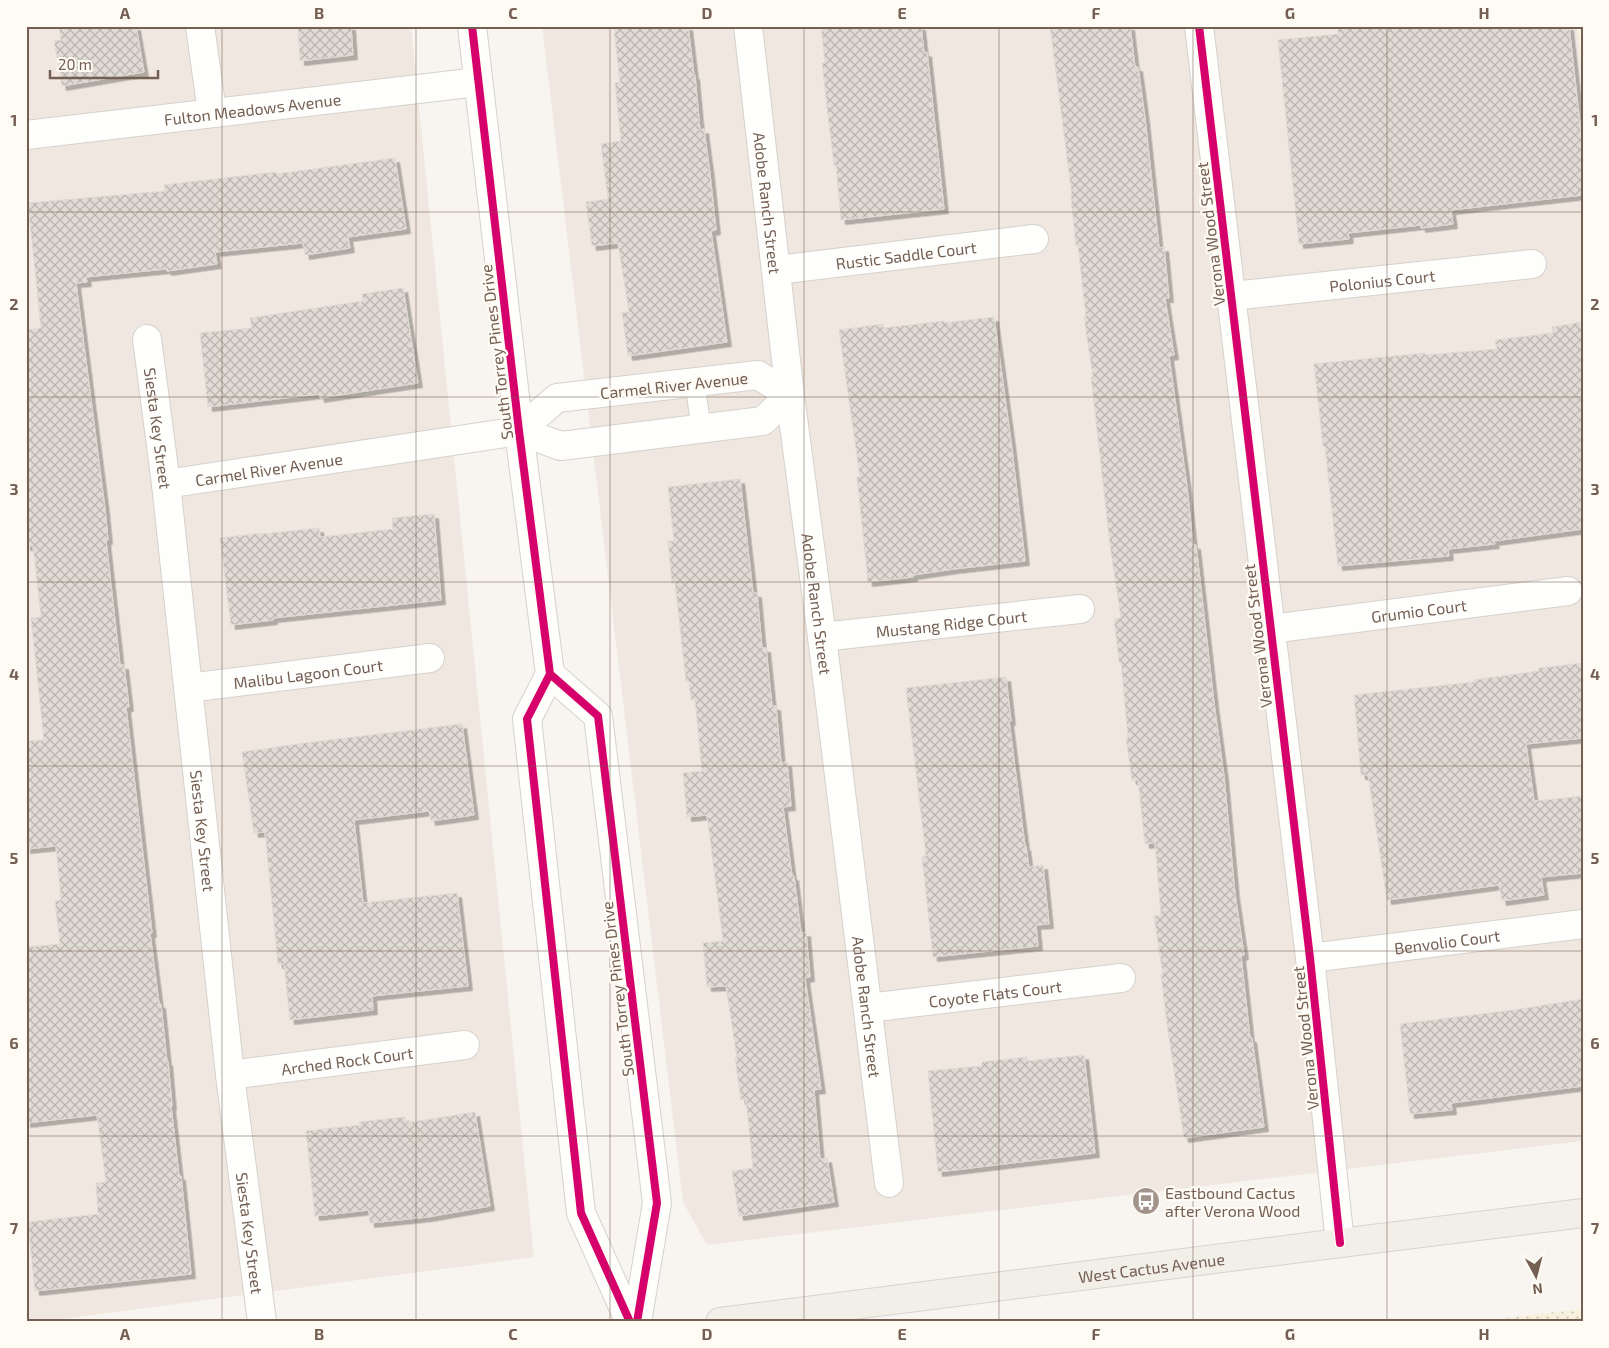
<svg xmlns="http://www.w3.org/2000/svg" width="1609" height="1348" viewBox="0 0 1609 1348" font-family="'Exo 2',sans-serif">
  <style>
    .residential { fill: #f0e8e0 }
    .sand { fill: url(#sand-dots) }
    .building { fill: url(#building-cross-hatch); stroke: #e0dad4; filter: url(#shadow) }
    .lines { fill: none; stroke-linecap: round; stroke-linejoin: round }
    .service-casing { stroke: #d6d1cc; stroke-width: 21 }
    .minor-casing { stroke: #d6d1cc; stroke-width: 30 }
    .tertiary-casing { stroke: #d6d1cc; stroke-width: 30 }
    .primary-casing { stroke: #d9d2ce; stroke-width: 30 }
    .service { stroke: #fefefd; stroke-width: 19 }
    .minor { stroke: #fefefd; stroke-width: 28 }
    .tertiary { stroke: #fefefd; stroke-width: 28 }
    .primary { stroke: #f2eee8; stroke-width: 28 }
    .cycleway-casing { stroke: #fefaf4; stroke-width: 11 }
    .cycleway { stroke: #d6006c; stroke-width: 8 }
    .grid { fill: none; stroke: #745f52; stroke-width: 1; stroke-opacity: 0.55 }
    .labels { text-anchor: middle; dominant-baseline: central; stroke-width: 4.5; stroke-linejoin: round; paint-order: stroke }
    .street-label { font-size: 16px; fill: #745f52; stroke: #fefaf4 }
    .poi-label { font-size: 16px; fill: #745f52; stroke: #fefaf4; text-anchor: start }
    .neatline { fill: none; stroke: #745f52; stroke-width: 2 }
    .grid-label { font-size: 16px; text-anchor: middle; font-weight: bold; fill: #745f52 }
  </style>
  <defs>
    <pattern id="sand-dots" width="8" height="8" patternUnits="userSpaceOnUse" patternTransform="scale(1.25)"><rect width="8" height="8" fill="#f7f1dd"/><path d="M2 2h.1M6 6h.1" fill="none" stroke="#cdc6b6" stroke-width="1.8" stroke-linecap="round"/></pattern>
    <pattern id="building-cross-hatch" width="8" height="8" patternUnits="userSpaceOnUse" patternTransform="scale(1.25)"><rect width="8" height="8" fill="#e1dbd6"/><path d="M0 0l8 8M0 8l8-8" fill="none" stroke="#bbb5b0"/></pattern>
    <filter id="shadow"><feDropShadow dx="4.5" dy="4.5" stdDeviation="0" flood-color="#0004"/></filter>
  </defs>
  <rect width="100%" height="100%" fill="#f8f5f1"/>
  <path class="residential" d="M26 26H411L534 1257 40 1322H26Z
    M542 26H1577L1583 82V1141L707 1245 683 1202Z"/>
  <path class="sand" d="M1577 26H1583V82Z
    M1583 1309V1322H1471Z"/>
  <path class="building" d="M59 26H136L144 72 62 86 54 41 61 40Z
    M298 26H351L353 55 300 61Z
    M630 26H688L694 75H695L700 130 704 129 710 174 716 230 711 231 727 342 628 356 622 313 629 312 618 243 592 246 586 202 608 199 601 144 621 141 615 83 620 82 614 28Z
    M821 26H921L924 53 927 52 944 209 841 220 836 165H834L827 107 822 63H825Z
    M1050 26H1130L1135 67H1138L1145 118 1159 248 1164 247 1169 298H1165L1174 355 1169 356 1187 487 1193 545H1196L1214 703 1224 776 1235 894 1244 955 1241 956 1250 1038H1252L1264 1127 1184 1138 1167 1024 1161 975H1163L1154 916 1161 915 1155 843 1145 844 1138 780H1132L1126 738H1128L1121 662H1119L1114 619 1121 618 1110 545 1091 377H1093L1084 317H1086L1078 246H1076L1071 197 1072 196Z
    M1361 26H1569L1583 151V195L1451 210 1453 224 1421 228V225L1348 233 1349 239 1299 244 1278 40 1338 34V29Z
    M395 158 406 229 348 237 350 248 305 255 303 243 215 252 217 264 167 271 166 269 86 277 87 282 76 283 105 509 108 540H106L120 665H124L129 707H126L152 933H150L159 1004H161L167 1062 168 1061 172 1106H171L179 1176H181L191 1274 35 1291 28 1222 98 1214 96 1183 106 1182 97 1115 26 1123V947L60 944 55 901 61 900 56 846 26 849V741L44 740 31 618 41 617 33 546H26V330L41 328 28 203 165 191 164 185 276 172V174Z
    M403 288 418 383 320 398 319 394 208 407 200 333 252 328 250 318 363 301 362 294Z
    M994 317 1012 449 1025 561 954 569 913 575V577L868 582 857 477H860L839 330 883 324V328L944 321V323Z
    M1583 322V529L1494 541 1495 544 1448 549 1449 556 1338 566 1325 446H1323L1314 364 1425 353V355L1497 349 1495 340 1553 333 1552 327Z
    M740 479 753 593H757L762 648H766L772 706H776L781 763 787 762 791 806 783 807 792 876H794L801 933 806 932 810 977 805 978 821 1089 814 1090 820 1159 827 1158 834 1202 739 1216 732 1171 753 1168 746 1099 741 1100 735 1058H737L726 986 707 987 703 943 723 941 707 815 687 817 683 773 702 771 695 699 691 700 689 681H686L675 583H672L668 541H674L668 487Z
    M434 514 441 600 273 618V620L231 625 220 538 262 533V534L319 528 320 537 393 529 392 518Z
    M1583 663V738L1526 744 1534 801 1583 796V873L1541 877 1544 895 1502 901 1499 885 1387 900 1368 775H1361L1354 695 1474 682V680L1539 671V668Z
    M1006 677 1011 721H1009L1025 846H1026L1029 867 1043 865 1049 924 1036 925 1038 946 933 957 922 857 926 856 906 688Z
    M462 724 474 815 431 821 429 811 354 820 363 903 457 893 468 986 372 996 373 1010 290 1020 284 964H278L265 832 254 833 242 752 305 743Z
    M1583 999V1086L1451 1103 1452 1110 1410 1114 1400 1024 1514 1010Z
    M1084 1055 1095 1153 938 1172 928 1071 982 1066V1062L1027 1057 1028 1061Z
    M475 1112 490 1206 428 1217 370 1223 369 1210 315 1216 306 1131 360 1125 359 1122 405 1117 406 1123Z"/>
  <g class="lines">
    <g class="service-casing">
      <path id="service" d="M695 383 701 428"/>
    </g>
    <g class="minor-casing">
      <g id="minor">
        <path d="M200 26 212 112"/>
        <path id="s1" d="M748 26 790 395 822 637 889 1183"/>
        <path d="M1199 26 1310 958 1340 1243"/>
        <path id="s2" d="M26 135 478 82"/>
        <path id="s3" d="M777 270 1034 239"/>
        <path id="s4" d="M1232 296 1532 264"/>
        <path id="s5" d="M147 339 166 484 230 1075 262 1322"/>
        <path id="s6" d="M166 484 519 431 561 446 763 421 790 395 758 375 557 398 519 431"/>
        <path id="s7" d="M1270 629 1568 591"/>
        <path id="s8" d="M822 637 1080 609"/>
        <path id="s9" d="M188 688 430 658"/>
        <path id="s10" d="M1310 958 1583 924"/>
        <path id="s11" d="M868 1008 1121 978"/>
        <path id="s12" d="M230 1075 465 1045"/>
      </g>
    </g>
    <g class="tertiary-casing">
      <path id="tertiary" d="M472 26 519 431 550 674 527 719 581 1213 630 1322
        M550 674 598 716 657 1203 637 1322"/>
    </g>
    <g class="primary-casing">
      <g id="primary">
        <path id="s13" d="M720 1322 1340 1243 1583 1213"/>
      </g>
    </g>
    <use href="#service" class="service"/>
    <use href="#minor" class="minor"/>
    <use href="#tertiary" class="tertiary"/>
    <use href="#primary" class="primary"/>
    <g class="cycleway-casing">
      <path id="cycleway" d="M472 26 519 431 550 674 527 719 581 1213 630 1322
        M1199 26 1310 958 1340 1243
        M550 674 598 716 657 1203 637 1322"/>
    </g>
    <use href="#cycleway" class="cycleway"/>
  </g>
  <path class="grid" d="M222 26V1322M416 26V1322M610 26V1322M804 26V1322M999 26V1322M1193 26V1322M1387 26V1322M26 212H1583M26 397H1583M26 582H1583M26 766H1583M26 951H1583M26 1136H1583"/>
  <defs>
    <g id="bus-disc" transform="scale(1.4375)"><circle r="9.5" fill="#a2948a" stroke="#fefaf4"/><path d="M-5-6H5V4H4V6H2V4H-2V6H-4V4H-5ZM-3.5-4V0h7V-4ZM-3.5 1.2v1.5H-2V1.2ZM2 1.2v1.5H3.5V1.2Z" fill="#fff"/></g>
  </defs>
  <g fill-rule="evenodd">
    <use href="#bus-disc" x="1146" y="1201"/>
  </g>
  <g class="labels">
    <g class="street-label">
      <text stroke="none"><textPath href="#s2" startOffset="228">Fulton Meadows Avenue</textPath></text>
      <text stroke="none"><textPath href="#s1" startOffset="178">Adobe Ranch Street</textPath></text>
      <text transform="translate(1210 234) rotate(-97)">Verona Wood Street</text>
      <text stroke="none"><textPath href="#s3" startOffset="130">Rustic Saddle Court</textPath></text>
      <text stroke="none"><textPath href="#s4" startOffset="151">Polonius Court</textPath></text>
      <text transform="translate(496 352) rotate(-97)">South Torrey Pines Drive</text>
      <text transform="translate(674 385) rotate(-6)">Carmel River Avenue</text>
      <text stroke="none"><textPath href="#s5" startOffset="90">Siesta Key Street</textPath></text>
      <text stroke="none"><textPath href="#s6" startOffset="104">Carmel River Avenue</textPath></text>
      <text stroke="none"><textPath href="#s1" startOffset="582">Adobe Ranch Street</textPath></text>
      <text stroke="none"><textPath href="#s7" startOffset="150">Grumio Court</textPath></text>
      <text stroke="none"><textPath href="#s8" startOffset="130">Mustang Ridge Court</textPath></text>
      <text transform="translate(1257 636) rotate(-97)">Verona Wood Street</text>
      <text stroke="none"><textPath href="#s9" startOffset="121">Malibu Lagoon Court</textPath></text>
      <text stroke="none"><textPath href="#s5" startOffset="495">Siesta Key Street</textPath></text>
      <text stroke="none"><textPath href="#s10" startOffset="138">Benvolio Court</textPath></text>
      <text transform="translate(617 989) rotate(-97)">South Torrey Pines Drive</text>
      <text stroke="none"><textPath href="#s11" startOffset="128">Coyote Flats Court</textPath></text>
      <text stroke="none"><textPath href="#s1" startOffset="988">Adobe Ranch Street</textPath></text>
      <text transform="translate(1305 1038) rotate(-96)">Verona Wood Street</text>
      <text stroke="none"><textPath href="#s12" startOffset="118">Arched Rock Court</textPath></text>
      <text stroke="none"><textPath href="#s5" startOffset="900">Siesta Key Street</textPath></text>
      <text stroke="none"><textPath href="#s13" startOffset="435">West Cactus Avenue</textPath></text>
    </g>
    <g class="poi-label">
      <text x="1165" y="1192">Eastbound Cactus<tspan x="1165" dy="18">after Verona Wood</tspan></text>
    </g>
  </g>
  <rect width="1609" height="1348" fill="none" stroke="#fefaf4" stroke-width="55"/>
  <g transform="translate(1536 1276) rotate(173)" stroke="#fefaf4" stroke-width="4" paint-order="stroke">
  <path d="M0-4L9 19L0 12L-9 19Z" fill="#745f52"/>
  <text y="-8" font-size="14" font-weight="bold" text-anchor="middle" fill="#745f52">N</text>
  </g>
  <path d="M50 70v8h108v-8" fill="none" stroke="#745f52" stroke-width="2.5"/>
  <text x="58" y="70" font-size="15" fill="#745f52" stroke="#fefaf4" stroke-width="4" paint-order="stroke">20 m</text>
  <rect x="28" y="28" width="1554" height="1292" class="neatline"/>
  <g class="grid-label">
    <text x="125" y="19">A</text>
    <text x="319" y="19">B</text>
    <text x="513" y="19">C</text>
    <text x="707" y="19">D</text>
    <text x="902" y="19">E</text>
    <text x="1096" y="19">F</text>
    <text x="1290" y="19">G</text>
    <text x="1484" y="19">H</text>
    <text x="14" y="126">1</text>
    <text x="1595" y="126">1</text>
    <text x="14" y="310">2</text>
    <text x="1595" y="310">2</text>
    <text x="14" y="495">3</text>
    <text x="1595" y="495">3</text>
    <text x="14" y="680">4</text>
    <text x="1595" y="680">4</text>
    <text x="14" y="864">5</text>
    <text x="1595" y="864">5</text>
    <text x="14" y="1049">6</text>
    <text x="1595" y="1049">6</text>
    <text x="14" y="1234">7</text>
    <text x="1595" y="1234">7</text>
    <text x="125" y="1340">A</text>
    <text x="319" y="1340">B</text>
    <text x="513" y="1340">C</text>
    <text x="707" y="1340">D</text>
    <text x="902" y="1340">E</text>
    <text x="1096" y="1340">F</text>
    <text x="1290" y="1340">G</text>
    <text x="1484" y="1340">H</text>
  </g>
</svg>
